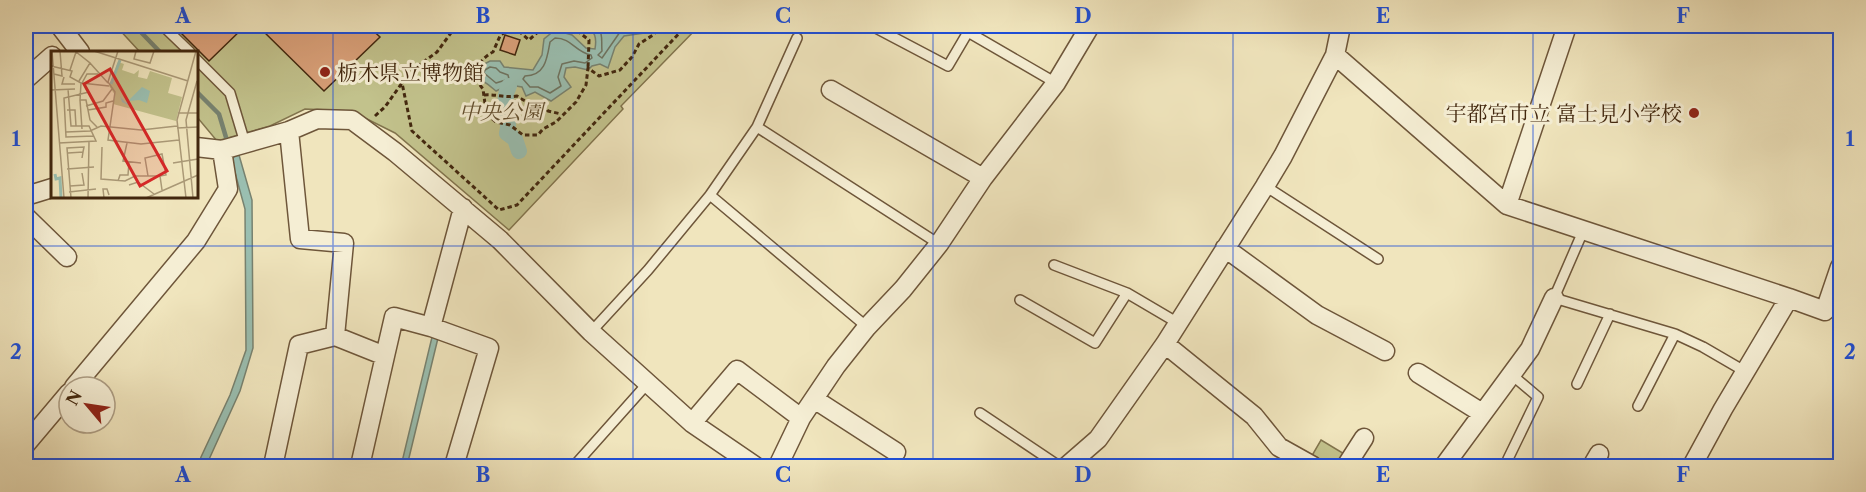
<svg xmlns="http://www.w3.org/2000/svg" width="1866" height="492" viewBox="0 0 1866 492" font-family="'Libre Caslon Text','Noto Serif JP',serif">
  <style>
    .green { fill: #c2c28c; stroke: #82744d; stroke-width: 1.5 }
    .water { fill: #9abfb1; stroke: #778270; stroke-width: 1.5 }
    .lines { fill: none; stroke-linecap: round; stroke-linejoin: round }
    .shore { stroke: #6e7360; stroke-width: 1.5 }
    .stream { stroke: #778270; stroke-width: 4.5 }
    .canal { stroke: #9abfb1; stroke-width: 16 }
    .building { fill: #d9a079; stroke: #42270e; stroke-width: 1.5 }
    .service-casing { stroke: #6e563a; stroke-width: 12 }
    .minor-casing { stroke: #6e563a; stroke-width: 21 }
    .path { stroke: #42270e; stroke-width: 3; stroke-dasharray: 4.5 3; stroke-linecap: butt }
    .service { stroke: #f5eed4; stroke-width: 9 }
    .minor { stroke: #f5eed4; stroke-width: 18 }
    .grid { fill: none; stroke: #1d4ed8; stroke-width: 1.5; stroke-opacity: 0.55 }
    .poi-dot { fill: #8f2418; stroke: #f5eed4; stroke-width: 2 }
    .labels { text-anchor: middle; dominant-baseline: central; stroke-width: 6; stroke-linejoin: round; paint-order: stroke }
    .poi-label { font-size: 21px; fill: #42270e; stroke: #f5eed4; text-anchor: start }
    .park-label { font-size: 21px; font-style: italic; fill: #624e2e; stroke: #f5eed4 }
    .inset-river { fill: none; stroke: #9abfb1; stroke-width: 3 }
    .inset-road { fill: none; stroke: #a97; stroke-width: 1.5 }
    .view { fill: #d62828; fill-opacity: 0.15; stroke: #d62828; stroke-width: 3 }
    .inset-edge { fill: none; stroke: #42270e; stroke-width: 3 }
    .neatline { fill: none; stroke: #1d4ed8; stroke-width: 2 }
    .grid-label { font-size: 20px; text-anchor: middle; font-weight: bold; fill: #1d4ed8 }
  </style>
  <rect width="100%" height="100%" fill="#f0e5bd"/>
  <filter id="stains"><feTurbulence type="fractalNoise" baseFrequency=".00333" numOctaves="4"/><feColorMatrix values="0 0 0 0 .2 0 0 0 0 .09 0 0 0 0 .02 0 0 0 .5 -.17"/></filter>
  <radialGradient id="worn" r=".72"><stop offset=".6" stop-color="#630" stop-opacity="0"/><stop offset="1" stop-color="#630" stop-opacity=".3"/></radialGradient>
  <path class="green" d="M116 26H699L621 106 623 109 509 230 395 133 351 111 305 109 270 126 217 141 197 117 196 52H140Z
    M1321 440 1346 455 1339 466H1323L1310 459Z"/>
  <path class="water" d="M586 26H649L644 33 624 36 615 47 608 68 600 64 592 66 588 70 575 67 566 68 564 77 571 87 551 101 535 92 526 96 522 87 509 85 496 91C487 83 478 76 466 74 459 73 455 77 447 75L454 68 471 71 490 61H500L504 67 533 70 542 55 544 39 555 30 572 35 586 48 595 49C597 37 595 32 586 26Z
    M239 155 252 200 253 348 240 391 206 466H198L201 457 230 395 246 350 245 209 231 158Z
    M432 337 438 338 407 466H401Z"/>
  <g class="lines">
    <path class="shore" d="M596 26C604 33 601 42 602 51L598 55 602 58 620 32 642 26
      M555 38C572 38 575 52 591 55L592 58 585 63 574 61 562 64 558 77 561 86 550 93 538 87H530L523 79 525 76C545 76 547 59 550 42Z
      M490 67 496 68 500 72 508 75 509 79 496 83 484 73 485 70Z"/>
    <path class="stream" d="M135 26 160 52
      M196 91 219 114 228 144"/>
    <path class="canal" d="M509 86C500 103 512 116 507 133L515 139 519 151"/>
  </g>
  <path class="building" d="M174 26H245L209 61Z
    M258 26H368L380 37 324 91Z
    M505 35 520 40 515 55 500 50Z"/>
  <g class="lines">
    <g class="service-casing">
      <path id="service" d="M163 26 190 52
        M872 26 948 66 968 32 1056 83
        M196 59 230 93 245 143
        M757 127 939 244
        M1265 186 1378 259
        M710 195 867 327
        M1584 229 1554 298 1675 334 1703 347 1746 372
        M1054 265 1127 293
        M1020 300 1095 343 1127 293 1178 323
        M591 332 648 270 710 195 757 127 797 38
        M1577 384 1610 314
        M1638 406 1675 334
        M980 413 1059 466
        M574 466 647 384
        M1507 466 1508 459 1538 397 1512 375"/>
    </g>
    <g class="minor-casing">
      <path id="minor" d="M60 26 80 52
        M1567 26 1507 205 1789 298
        M1335 55 1507 205
        M26 79 52 56
        M831 90 983 178
        M289 131 300 239 344 243 335 336 385 356 360 466
        M196 147 222 150 289 131 317 119 352 120 395 152 500 240 591 332 692 423 755 466
        M26 196 52 188
        M26 217 67 257
        M1225 248 1317 315 1385 351
        M1165 344 1254 416 1279 447 1313 466
        M385 356 394 317 431 327
        M1418 373 1482 413
        M74 387 196 241 228 189 222 150
        M814 399 896 452
        M692 423 737 370 801 418
        M26 444 69 393
        M273 466 299 345 335 336
        M454 466 489 348 431 327 463 208
        M778 466 801 418 836 366 867 327 903 289 939 244 983 178 1056 83 1090 26
        M1067 466 1098 439 1165 344 1265 186 1283 156 1335 55 1341 26
        M1346 466 1364 438
        M1444 466 1530 349 1554 298
        M1592 466 1599 454
        M1692 466 1723 409 1789 298 1825 311 1840 267"/>
    </g>
    <path class="path" d="M456 26 437 52 407 74 402 83 412 131 499 210 517 205 686 26
      M513 26 529 40 541 29 559 26
      M571 26 589 40 588 68
      M520 32 506 31 500 36 493 52C483 57 477 66 473 76L483 89 486 111 490 117 496 122 510 125 523 135H538L543 129 556 122 576 102 586 85 588 68 599 76 620 70 632 57 639 44 653 35 662 26
      M484 95C496 94 505 98 517 96 520 98 523 100 526 101 536 105 540 99 548 111L561 114
      M375 116 385 107 402 83"/>
    <use href="#service" class="service"/>
    <use href="#minor" class="minor"/>
  </g>
  <path class="grid" d="M333 26V466M633 26V466M933 26V466M1233 26V466M1533 26V466M26 246H1840"/>
  <g class="poi-dot">
    <circle cx="325" cy="72" r="6"/>
    <circle cx="1694" cy="113" r="6"/>
  </g>
  <g class="labels">
    <g class="poi-label">
      <text x="337" y="72">栃木県立博物館</text>
      <text x="1682" y="113" text-anchor="end">宇都宮市立 富士見小学校</text>
    </g>
    <g class="park-label">
      <text x="501" y="111">中央公園</text>
    </g>
  </g>
  <g transform="translate(51 51)">
    <rect width="147" height="147" fill="#f0e5bd"/>
    <path d="M67 11 73 13 71 19 83 23 88 19 87 26 96 28 99 20 121 27 117 42 131 46 125 70 62 53 64 44 58 35Z" fill="#c2c28c"/>
    <path d="M91 36 99 40 96 52 88 49 79 50V55L71 51 69 45 75 52Z" fill="#9abfb1"/>
    <path class="inset-river" d="M60 33 69 9M4 123 5 128 9 127 10 147"/>
    <path class="inset-road" d="M1 0 13 147M24 0 39 12 28 30M43 0 137 30M67 0 57 31 64 41 57 89 90 93 128 89M85 0 83 8 99 12 103 0M39 12 57 32M0 15 21 20 19 26 30 32 29 49H35L39 69 46 76M19 19 25 1M3 23 11 25 9 0M13 26 11 33H24M30 32 58 35M31 32 36 23H47M0 39 24 38M38 41 13 47 15 86 43 85M29 49 31 78M35 55 52 50 61 38M16 59H24L25 75M37 59 55 56V52L62 50M127 62H147M126 77 147 76M15 81 39 80 50 75 90 79 126 75M8 92 45 90 38 75H20L17 38M76 92 72 110 90 112M51 96 50 128 74 130 84 125H109L111 139M17 102 32 101 31 107M122 112 147 108M16 118 43 116M97 125 94 107 111 103 115 124 109 125M67 130 69 124H77L78 111M78 134 87 131 103 143M19 135 33 134 31 122M18 141 45 138M20 147 16 97 33 96 32 101M37 147 38 91M53 147 52 138H56L58 144M95 147 147 124M135 147 126 69 145 0M142 147 135 69 146 30"/>
    <path class="view" d="M59 18 116 120 89 135 33 33Z"/>
    <rect width="147" height="147" class="inset-edge"/>
  </g>
  <rect width="1866" height="492" fill="none" stroke="#f0e5bd" stroke-width="66"/>
  <g transform="translate(87 405) rotate(299)"><circle r="28" fill="#f5eed4" stroke="#ad9e85" stroke-width="1.5"/>
  <path d="M0-4.5L10 22L0 15L-10 22Z" fill="#8f2418"/>
  <text y="-9" font-size="16" font-weight="bold" text-anchor="middle" fill="#42270e">N</text>
  </g>
  <rect x="33" y="33" width="1800" height="426" class="neatline"/>
  <g class="grid-label">
    <text x="183" y="23">A</text>
    <text x="483" y="23">B</text>
    <text x="783" y="23">C</text>
    <text x="1083" y="23">D</text>
    <text x="1383" y="23">E</text>
    <text x="1683" y="23">F</text>
    <text x="16" y="146">1</text>
    <text x="1850" y="146">1</text>
    <text x="16" y="359">2</text>
    <text x="1850" y="359">2</text>
    <text x="183" y="482">A</text>
    <text x="483" y="482">B</text>
    <text x="783" y="482">C</text>
    <text x="1083" y="482">D</text>
    <text x="1383" y="482">E</text>
    <text x="1683" y="482">F</text>
  </g>
  <rect width="100%" height="100%" filter="url(#stains)"/>
  <rect width="100%" height="100%" fill="url(#worn)"/>
</svg>
